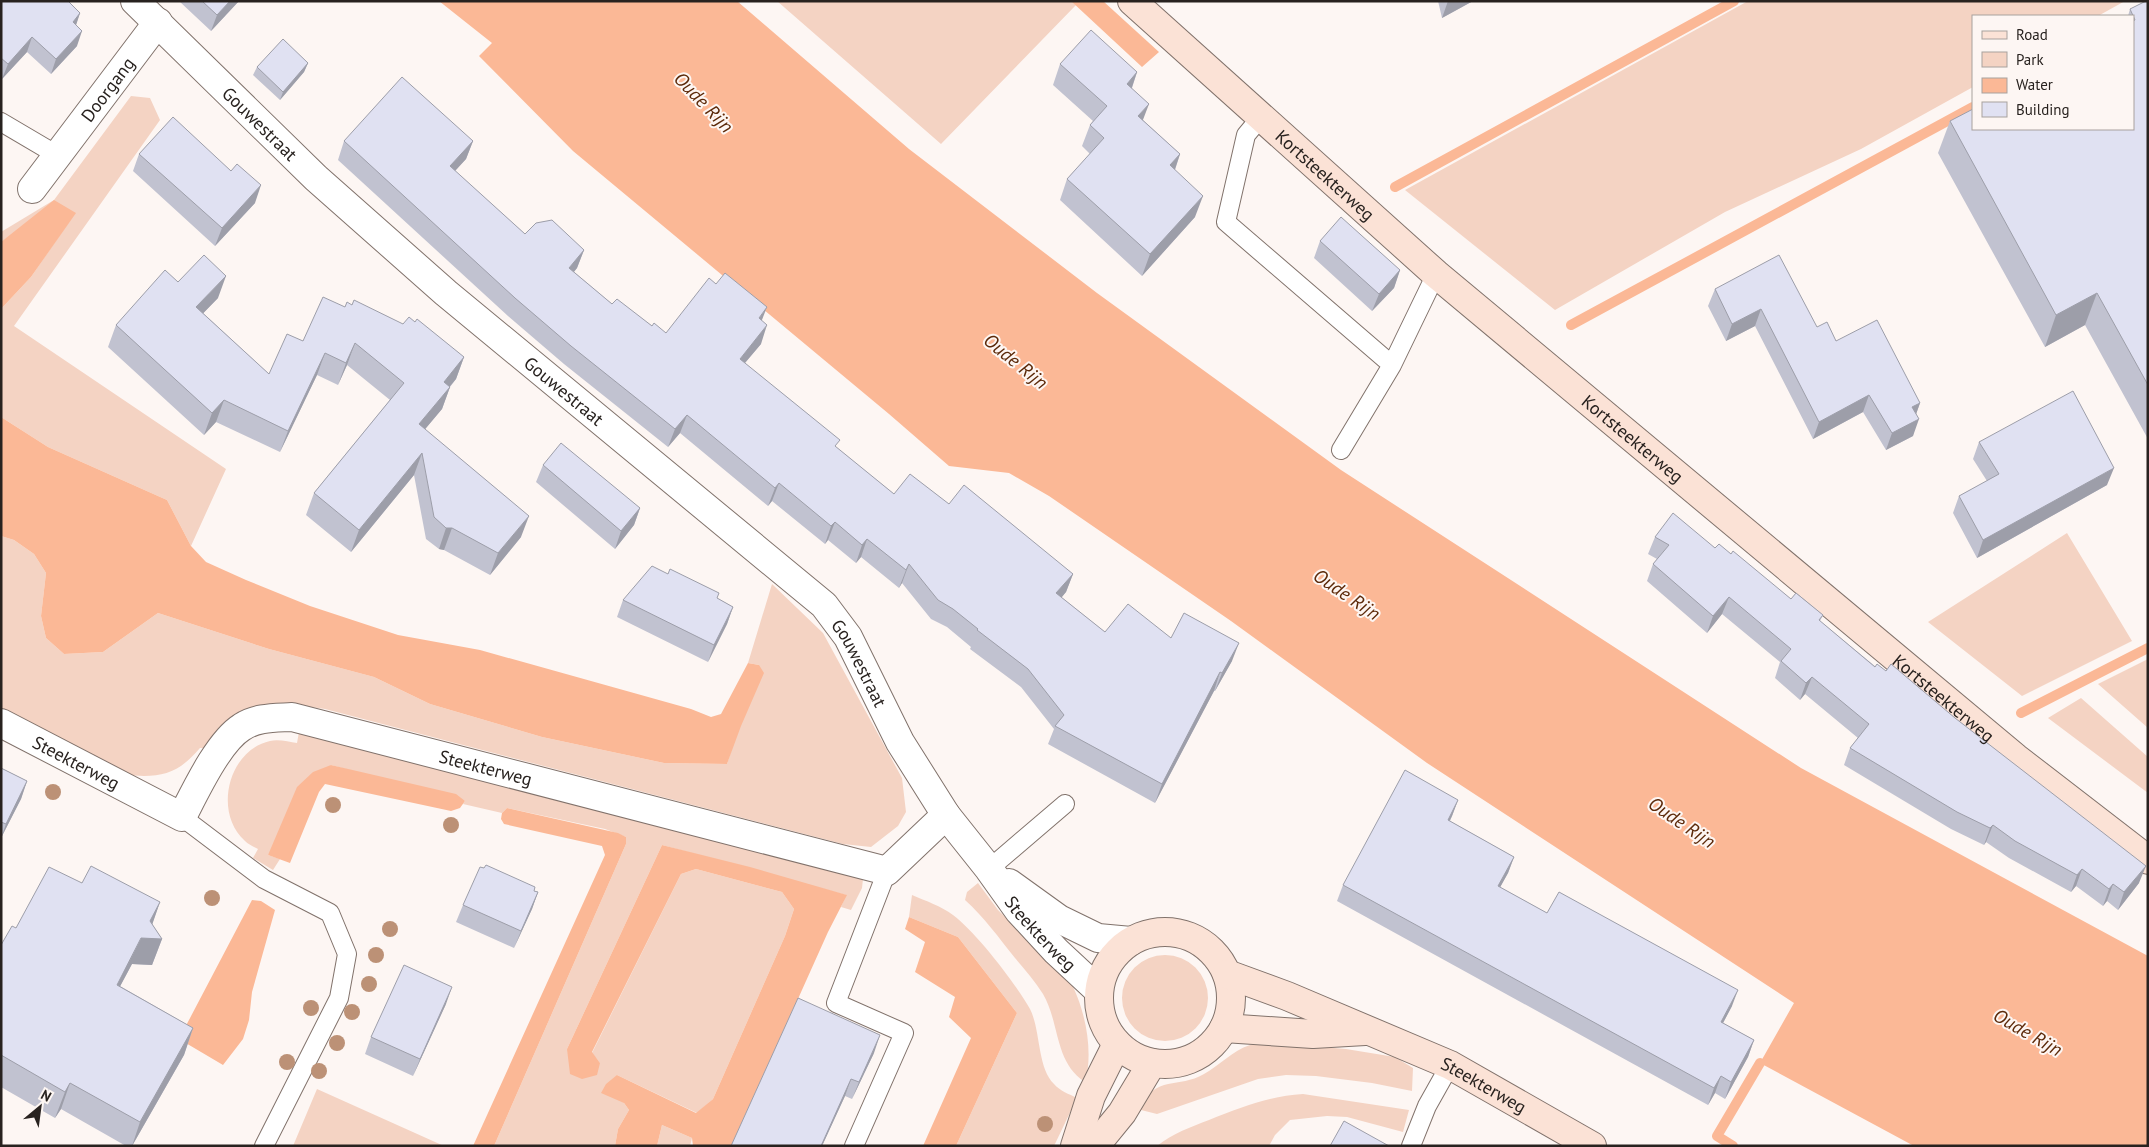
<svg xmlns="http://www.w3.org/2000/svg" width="2149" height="1147" viewBox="0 0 2149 1147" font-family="'PT Sans',sans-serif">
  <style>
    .green { fill: #f4d3c3 }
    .water { fill: #fbb896 }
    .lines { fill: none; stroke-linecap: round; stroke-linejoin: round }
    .stream { stroke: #fbb896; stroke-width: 10 }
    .lane-casing { stroke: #81726b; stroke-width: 20 }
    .street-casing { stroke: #81726b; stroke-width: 30 }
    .secondary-casing { stroke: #81726b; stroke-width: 30 }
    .lane { stroke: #fff; stroke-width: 18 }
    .street { stroke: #fff; stroke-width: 28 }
    .secondary { stroke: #fbe2d6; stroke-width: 28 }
    .tree { fill: #bc9176 }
    .wall { fill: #c1c2d0 }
    .shaded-wall { fill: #9d9ea9 }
    .building { fill: #e0e1f2; stroke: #9d9ea9 }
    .labels { text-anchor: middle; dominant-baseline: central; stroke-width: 4; stroke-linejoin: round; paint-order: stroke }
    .street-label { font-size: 18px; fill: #28221f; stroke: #fdf6f3 }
    .water-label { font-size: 19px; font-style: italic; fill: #5d2a0a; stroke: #fdf6f3 }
  </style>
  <rect width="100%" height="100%" fill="#fdf6f3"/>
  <path class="green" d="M777 1H1073L1076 5 941 144Z
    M1748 1H2125L2098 16H1973V87L1861 149 1725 212 1555 310 1405 190Z
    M131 96 150 98 160 120 14 326 226 469 191 546 167 500 48 447 1 417V309L31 277 75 213 17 231 1 242V232L54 200Z
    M2067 533 2132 641 2022 696 1928 622Z
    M1 536 14 540 34 554 46 573 41 616 46 638 64 654 103 652 158 613 269 649 374 677 430 704 542 737 664 763 727 764 759 665 748 663 772 584 823 633 902 778 906 812 898 826 871 847 843 844 325 709C288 704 254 696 224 724 217 731 211 740 204 748H200C177 775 160 778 126 775L1 712Z
    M2148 659V728L2098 684Z
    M2081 698 2148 757V793L2048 718Z
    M299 732 863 879 862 888 851 910 841 907 846 895 662 845 567 1049 600 1063 592 1053 681 874 696 869 782 892 794 909 785 936 713 1099 697 1113 617 1075 624 1103 629 1110 618 1129 615 1146H494L626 844V837L605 829 507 808 502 813 463 804 465 801 331 765 268 855 280 859 273 870 253 858 258 849C254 847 248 844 245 841 213 813 228 750 270 741 279 739 289 742 297 743Z
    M978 883 998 910 1070 981C1085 1008 1094 1052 1085 1082 1054 1062 1060 1023 1043 994 1035 981 1025 970 1015 958 999 938 984 917 965 900L967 892Z
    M912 895C926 901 941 906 953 915 976 932 1016 984 1030 1009 1041 1031 1037 1067 1054 1084 1060 1091 1069 1094 1077 1098L1054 1146H956L1017 1013 958 937 909 917Z
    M1122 998a43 43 0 1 1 86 0a43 43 0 1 1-86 0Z
    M1274 1043 1346 1049 1395 1057 1413 1068 1412 1091 1372 1083 1316 1076 1286 1075 1258 1079 1157 1114 1137 1109C1157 1074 1178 1089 1204 1074 1220 1065 1232 1051 1250 1045 1257 1043 1266 1043 1274 1043Z
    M317 1089 444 1146H293Z
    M1303 1094 1409 1110 1403 1132 1347 1117 1327 1116 1290 1120 1275 1135 1269 1146H1157C1173 1133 1191 1127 1209 1120 1240 1108 1269 1096 1303 1094Z
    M662 1125 692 1138 690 1146H657Z"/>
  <path class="water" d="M439 1H737L909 149 1097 293 1341 470 1801 768 2148 956V1146H1914L1760 1063 1794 1003 1427 763 1231 621 1049 496 1009 473 949 466 889 414 573 151 479 56 492 43Z
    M1071 1H1103L1159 52 1142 67Z
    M54 200 76 213 31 277 1 309V242Z
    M1 417 48 447 167 500 191 546 206 562 246 580 310 606 398 635 480 650 691 709 711 717 721 714 748 663 759 665 764 673 741 726 727 764 664 763 542 737 430 704 374 677 269 649 158 613 103 652 64 654 46 638 41 616 46 573 34 554 14 540 1 536Z
    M331 765 456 794 465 801 460 808 451 811 325 784 319 792 290 863 268 855 297 787 313 772Z
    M507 808 618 833 626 837V844L494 1146H473L605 855 602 846 504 824 501 819 502 813Z
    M662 845 750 867 847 895 828 932 732 1146H693L692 1138 662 1125 657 1146H615L618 1129 629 1110 624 1103 601 1093 606 1084 617 1075 696 1113 713 1099 785 936 794 909 782 892 696 869 681 874 592 1052 600 1063 597 1075 582 1079 570 1074 567 1049Z
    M252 900 261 901 275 910 252 992 249 1020 243 1039 223 1065 179 1039Z
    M909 917 958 937 1017 1013 956 1146H923L971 1038 949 1017 955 997 915 972 925 942 905 929Z"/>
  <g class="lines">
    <path class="stream" d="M1395 187 1734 1
      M1571 325 1973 107
      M2021 713 2148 648
      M1733 1146 1717 1136 1760 1063"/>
    <g class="lane-casing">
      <path id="lane" d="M1261 117 1246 135 1226 222 1392 365
        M1 122 57 155
        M1341 450 1392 365 1436 274
        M182 817 264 879 330 913 347 954 339 998 264 1146
        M989 869 1065 804
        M854 1146 904 1033 836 1003 887 871
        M1411 1146 1427 1106 1450 1065"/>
    </g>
    <g class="street-casing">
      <g id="street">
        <path id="s1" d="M135 1 316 178 446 293 824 605 848 637 900 742 946 815 989 869 1019 911 1056 951 1099 991"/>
        <path id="s2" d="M32 189 158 22"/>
        <path id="s3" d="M1 723 182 817C195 792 218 742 242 727 257 717 275 718 292 717L887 871 946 815"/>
        <path d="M1009 883 1059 919 1098 938 1131 941"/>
      </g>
    </g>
    <g class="secondary-casing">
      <g id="secondary">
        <path id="s4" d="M1132 1 1436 274 2016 758 2148 860"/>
        <circle cx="1165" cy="998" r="66"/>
        <path id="s5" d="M1227 974 1287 996 1450 1065 1592 1146"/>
        <path d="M1224 1028 1313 1034 1365 1031"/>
        <path d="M1075 1146 1091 1096 1117 1044"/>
        <path d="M1095 1146 1122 1113 1152 1063"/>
      </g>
    </g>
    <use href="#lane" class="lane"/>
    <use href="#street" class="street"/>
    <use href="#secondary" class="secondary"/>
  </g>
  <g class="tree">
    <circle cx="53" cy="792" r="8"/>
    <circle cx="333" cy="805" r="8"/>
    <circle cx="451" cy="825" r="8"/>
    <circle cx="212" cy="898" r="8"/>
    <circle cx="390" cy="929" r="8"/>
    <circle cx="376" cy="955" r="8"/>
    <circle cx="369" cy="984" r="8"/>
    <circle cx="311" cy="1008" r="8"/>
    <circle cx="352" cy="1012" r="8"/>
    <circle cx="337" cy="1043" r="8"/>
    <circle cx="287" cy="1062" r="8"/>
    <circle cx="319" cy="1071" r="8"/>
    <circle cx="1045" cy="1124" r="8"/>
  </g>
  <path class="wall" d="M1 1 80 13 76 25 77 46 51 74 27 52 2 79 1 78Z
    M179 1H239L211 31Z
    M1438 1H1473L1442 18Z
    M2148 1V439L2085 325 2045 347 1938 153 1950 121 2133 129V16H2128L2130 9Z
    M308 63 304 72 280 100 253 75 257 67Z
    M1060 64 1137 72 1132 88 1143 120 1180 154 1175 170 1195 217 1142 276 1060 200 1067 179 1090 154 1082 146 1090 125 1093 121 1053 85Z
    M344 141H473L466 159 455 171 525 234 584 250 577 268 574 272 612 304 666 333 762 321 761 344 745 363 837 448 894 494 949 504 1073 574 1066 592 1061 597 1105 632 1171 638 1232 661 1215 691H1214L1155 803 1048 744 1054 729 1021 687 970 649 971 647 947 627 931 619 902 583 899 588 861 557 856 563 828 540 825 544 772 501 768 506 680 433 668 447 564 364 508 316 338 160Z
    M139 154 255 203 215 246 133 171Z
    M1320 241 1400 270 1394 288 1372 311 1314 258Z
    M178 282 218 298 203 313 269 374 303 341 345 307 464 357 456 379 450 387 442 409 425 429 521 537 490 575 444 550 439 549 426 539 414 475 351 552 306 515 314 493 390 400 347 365 338 385 317 375 280 452 216 422 204 435 108 347 116 325Z
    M1715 289 1817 327 1920 403 1916 414 1913 436 1886 450 1863 412 1813 439 1755 326 1726 341 1708 306Z
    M1979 442 2107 485 1977 558 1953 513 1959 496 1987 481 1973 459Z
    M543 465 640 508 634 525 615 549 536 482Z
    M1655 537 1715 548 1731 554 1791 599 1823 615 1820 621 2139 883 2118 910 2107 901 2103 906 2076 886 2071 892 2009 858 1986 842 1984 845 1951 829 1844 765 1850 748 1858 738 1805 694 1800 700 1775 678 1780 662 1722 614 1707 633 1647 581 1653 564 1657 559 1648 554Z
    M717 598 733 607 727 624 708 662 617 617 623 600Z
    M1 768 27 781 21 799 1 838Z
    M1458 800 1452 816 1450 821 1514 857 1508 873 1500 887 1547 913 1732 1006 1723 1023 1754 1040 1748 1057 1725 1099 1715 1093 1708 1105 1337 901 1343 885Z
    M534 891 538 892 532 909 514 948 456 922 463 905Z
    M160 902 152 924 162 939 152 965 132 964 120 986 193 1028 184 1055 132 1146H126L61 1109 55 1118 1 1087V945L16 928Z
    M446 1004 413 1076 365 1054 371 1037Z
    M874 1053 852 1099 845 1096 822 1146H731Z"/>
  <path class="shaded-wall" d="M230 1H239L211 31 217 15Z
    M1448 1H1473L1442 18Z
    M80 13 75 28 73 22Z
    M82 31 77 46 51 74 56 59Z
    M32 37 27 52 2 79 8 64Z
    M308 63 304 72 280 100 283 92Z
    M1137 72 1130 93 1127 84Z
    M1149 104 1141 125 1138 116Z
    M473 141 466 159 443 184 450 166Z
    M1180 154 1173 175 1170 165Z
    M261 185 255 203 215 246 222 228Z
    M1203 196 1195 217 1142 276 1150 254Z
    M584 250 577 268 562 286 569 268Z
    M1400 270 1394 288 1372 311 1379 294Z
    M226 276 218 298 188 329 196 307Z
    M2097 293 2085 325 2045 347 2056 315Z
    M767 307 760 325 759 318Z
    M1761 309 1755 326 1726 341 1732 324Z
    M767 325 761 344 733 377 740 359Z
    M355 343 347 365 338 385 346 363Z
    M325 353 317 375 280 452 288 431Z
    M464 357 456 379 436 403 444 382Z
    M450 387 442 409 411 446 419 424Z
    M1869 395 1863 412 1813 439 1819 422Z
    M224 400 216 422 204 435 212 413Z
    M1920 403 1914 420 1912 407Z
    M687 415 680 433 668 447 675 429Z
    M1919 419 1913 436 1886 450 1892 433Z
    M422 453 414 475 351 552 359 530Z
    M2114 468 2107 485 1977 558 1983 540Z
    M779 483 772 501 768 506 775 488Z
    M640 508 634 525 615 549 621 531Z
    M529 516 521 537 490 575 498 553Z
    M835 522 828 540 825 544 831 526Z
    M446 528H452L444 550 439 549Z
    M867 539 861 557 856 563 862 545Z
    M909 564 902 583 899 588 906 570Z
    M1073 574 1066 592 1050 612 1056 593Z
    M1729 597 1722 614 1707 633 1713 616Z
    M733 607 727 624 708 662 714 645Z
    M1239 643 1232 661 1215 691 1222 673Z
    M1220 672 1214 691 1155 803 1162 784Z
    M1812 677 1805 694 1800 700 1806 683Z
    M27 781 21 799 1 838 6 824Z
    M1458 800 1452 816 1442 836 1448 820Z
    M1993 825 1986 842 1984 845 1990 828Z
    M1514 857 1508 873 1492 902 1498 886Z
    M2146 866 2139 883 2118 910 2124 892Z
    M2082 869 2076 886 2071 892 2077 875Z
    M2113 884 2107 901 2103 906 2109 889Z
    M538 892 532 909 514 948 521 931Z
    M160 902 151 928 162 939 152 965 132 964 107 1011 117 985Z
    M452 987 446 1004 413 1076 420 1059Z
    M1738 990 1732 1006 1715 1038 1721 1022Z
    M193 1028 184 1055 132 1146 140 1122Z
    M880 1035 874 1053 852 1099 859 1082Z
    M1754 1040 1748 1057 1725 1099 1731 1082Z
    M1721 1076 1715 1093 1708 1105 1714 1088Z
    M851 1079 845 1096 822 1146H821Z
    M70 1083 61 1109 55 1118 65 1092Z"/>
  <path class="building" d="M1 1H68L80 13 73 22 82 31 56 59 32 37 8 64 1 58Z
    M202 1H230L217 15Z
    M2146 1H2148V385L2097 293 2056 315 1950 121 1973 109V129H2133V21L2135 20 2130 9Z
    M1091 30 1137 72 1127 84 1149 104 1138 116 1180 154 1170 165 1203 196 1150 254 1067 179 1104 138 1090 125 1107 106 1060 64Z
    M283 39 308 63 283 92 257 67Z
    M402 77 473 141 450 166 525 234 536 223 552 220 584 250 569 268 612 304 617 299 652 326 654 323 666 333 709 278 716 284 725 273 767 307 759 318 767 325 740 359 840 440 835 446 894 494 910 474 949 504 964 485 1073 574 1056 593 1105 632 1128 604 1171 638 1184 613 1239 643 1222 673 1220 672 1162 784 1055 726 1064 715 1028 669 977 630 978 629 953 609 938 600 909 564 906 570 867 539 862 545 835 522 831 526 779 483 775 488 687 415 675 429 571 346 515 298 344 141Z
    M173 117 231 171 237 164 261 185 222 228 139 154Z
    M1341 217 1400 270 1379 294 1320 241Z
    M204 255 226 276 196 307 269 374 287 334 303 341 323 297 345 307 347 302 352 305 354 300 403 324 409 317 415 322 417 319 464 357 444 382 450 387 419 424 529 516 498 553 452 528H446L434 517 422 453 359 530 314 493 404 383 355 343 346 363 325 353 288 431 224 400 212 413 116 325 165 270 178 282Z
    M1779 255 1817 327 1827 322 1836 341 1877 320 1920 403 1912 407 1919 419 1892 433 1869 395 1819 422 1761 309 1732 324 1715 289Z
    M2073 391 2114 468 1983 540 1959 496 1999 474 1979 442Z
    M561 443 640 508 621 531 543 465Z
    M1673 513 1715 548 1719 544 1731 554 1733 551 1791 599 1796 593 1823 615 1819 620 1875 667 1877 664 1886 671 1891 664 1955 718 2146 866 2124 892 2113 884 2109 889 2082 869 2077 875 2015 841 1993 825 1990 828 1957 812 1850 748 1869 724 1812 677 1806 683 1781 661 1791 649 1729 597 1713 616 1653 564 1669 545 1655 537Z
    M652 566 668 574 670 569 719 593 717 598 733 607 714 645 623 600Z
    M1 768 27 781 6 824 1 822Z
    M1405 770 1458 800 1448 820 1514 857 1498 886 1547 913 1559 892 1738 990 1721 1022 1754 1040 1731 1082 1721 1076 1714 1088 1343 885Z
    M486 865 535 887 534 891 538 892 521 931 463 905 480 867 484 868Z
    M91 866 160 902 150 921 162 939 141 938 117 985 193 1028 140 1122 70 1083 65 1092 1 1055V945L12 926 16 928 49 867 82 883Z
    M404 965 452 987 420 1059 371 1037Z
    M798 998 880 1035 859 1082 851 1079 821 1146H731Z
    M1344 1121 1389 1146H1330Z"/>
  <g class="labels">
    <g class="street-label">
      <text stroke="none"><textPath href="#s2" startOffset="125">Doorgang</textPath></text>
      <text stroke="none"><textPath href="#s1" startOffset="175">Gouwestraat</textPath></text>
      <text stroke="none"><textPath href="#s4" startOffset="260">Kortsteekterweg</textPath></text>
      <text stroke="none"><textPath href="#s1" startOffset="580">Gouwestraat</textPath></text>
      <text stroke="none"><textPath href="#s4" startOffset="665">Kortsteekterweg</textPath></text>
      <text stroke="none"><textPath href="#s1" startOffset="985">Gouwestraat</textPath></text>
      <text stroke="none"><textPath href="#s4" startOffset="1070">Kortsteekterweg</textPath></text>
      <text stroke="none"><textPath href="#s3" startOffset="85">Steekterweg</textPath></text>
      <text stroke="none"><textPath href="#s3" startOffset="565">Steekterweg</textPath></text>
      <text stroke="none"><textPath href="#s1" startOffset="1312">Steekterweg</textPath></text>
      <text stroke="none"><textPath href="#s5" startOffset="280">Steekterweg</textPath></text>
    </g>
    <g class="water-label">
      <text transform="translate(704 102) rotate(46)">Oude Rijn</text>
      <text transform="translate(1016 361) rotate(39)">Oude Rijn</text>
      <text transform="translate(1347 594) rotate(34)">Oude Rijn</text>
      <text transform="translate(1682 822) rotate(34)">Oude Rijn</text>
      <text transform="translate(2028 1032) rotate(30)">Oude Rijn</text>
    </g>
  </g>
  <rect width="2149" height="1147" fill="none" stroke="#28221f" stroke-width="5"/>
  <rect x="1972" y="15" width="162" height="115" fill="#fdf6f3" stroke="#a8a19e"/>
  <rect x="1982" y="31" width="25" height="8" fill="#fbe2d6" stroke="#a8a19e"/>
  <text x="2016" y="40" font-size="15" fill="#28221f">Road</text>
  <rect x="1982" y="52" width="25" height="15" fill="#f4d3c3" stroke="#a8a19e"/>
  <text x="2016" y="65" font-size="15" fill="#28221f">Park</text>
  <rect x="1982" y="78" width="25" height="15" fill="#fbb896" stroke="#a8a19e"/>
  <text x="2016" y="90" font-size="15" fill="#28221f">Water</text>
  <rect x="1982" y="102" width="25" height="15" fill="#e0e1f2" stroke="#a8a19e"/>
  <text x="2016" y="115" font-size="15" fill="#28221f">Building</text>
  <g transform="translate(40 1107) rotate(29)" stroke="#fdf6f3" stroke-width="4" paint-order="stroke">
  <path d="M0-4L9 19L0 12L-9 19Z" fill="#28221f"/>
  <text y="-8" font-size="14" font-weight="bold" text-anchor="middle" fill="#28221f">N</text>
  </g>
</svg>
